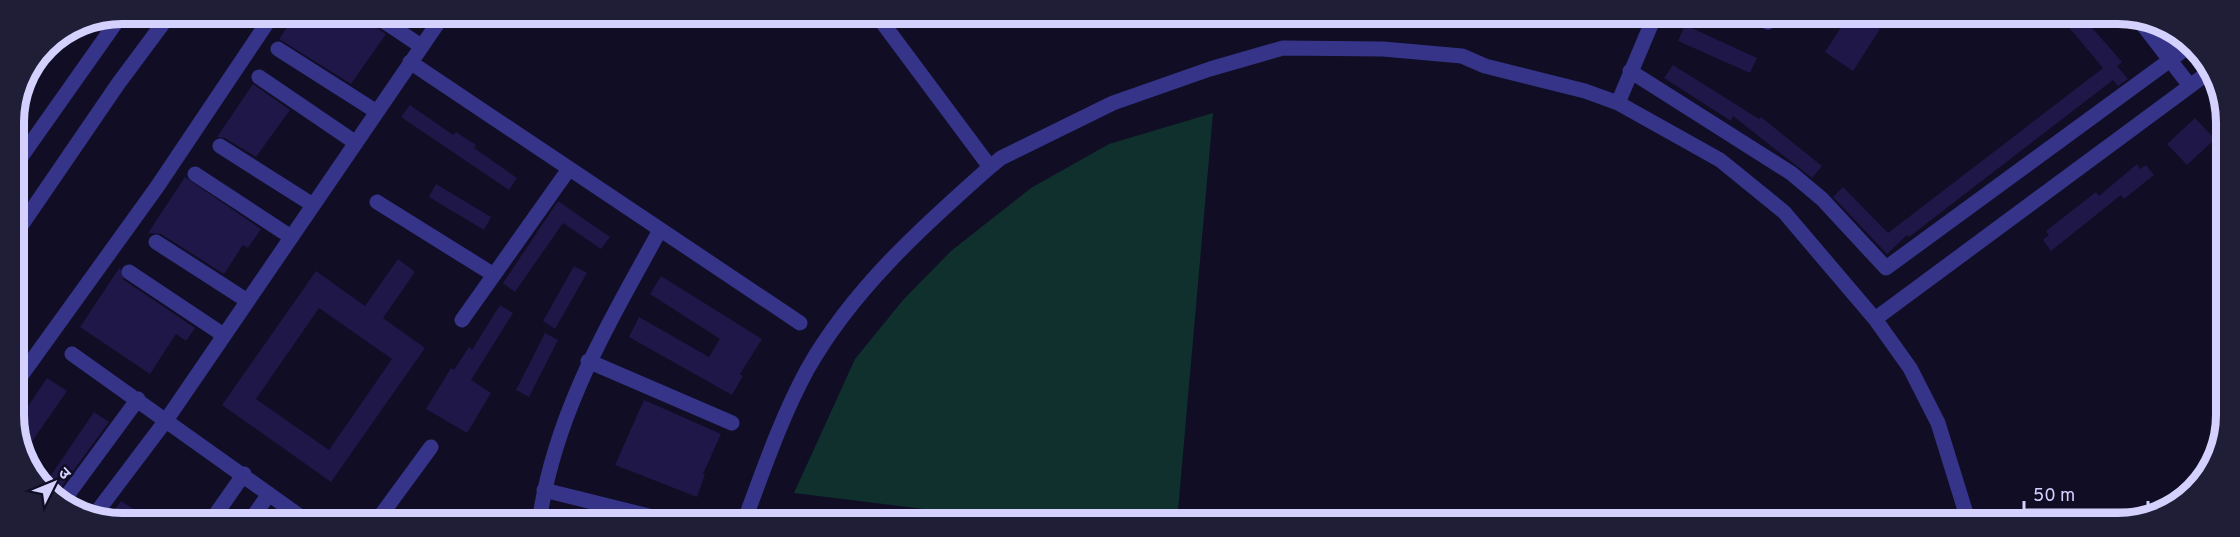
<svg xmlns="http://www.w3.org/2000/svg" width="2240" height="537" viewBox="0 0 2240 537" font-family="Overpass,'Noto Sans Devanagari',sans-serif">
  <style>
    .green { fill: #0f302d }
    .building { fill: #1f1747; fill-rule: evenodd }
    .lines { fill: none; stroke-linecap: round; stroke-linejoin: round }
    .minor { stroke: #353488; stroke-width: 15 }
    .rim { fill: none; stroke: #d5d1ff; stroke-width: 8 }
  </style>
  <rect width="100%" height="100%" fill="#100d25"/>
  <path class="green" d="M1213 113 1177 522H1029L794 493 855 359 903 300 951 251 1031 188 1109 144Z"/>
  <path class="building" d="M296 14H362L368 22 386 34 351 84 279 39Z
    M1849 15H1859L1880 29 1853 71 1825 52Z
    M2077 17 2081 23 2085 20 2109 47 2122 62 2117 66 2128 79 2118 86 2113 80 1909 237 1907 235 1887 254 1833 197 1843 187 1888 233 2103 68 2067 25Z
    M1685 25 1757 58 1750 73 1678 41Z
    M1673 65 1759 119 1761 117 1822 166 1812 178 1733 116 1731 121 1664 78Z
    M253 84 290 110 256 157 225 138 217 137Z
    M410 105 453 135 456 132 476 145 474 148 517 178 509 190 401 117Z
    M2195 118 2215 139 2187 165 2167 144Z
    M2137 164 2140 169 2146 165 2154 175 2124 199 2121 195 2051 251 2043 240 2049 235 2046 231 2096 192 2099 196Z
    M185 177 261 229 248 248 243 245 224 274 161 234 148 233Z
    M436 184 491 217 484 230 429 197Z
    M558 201 610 237 601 249 563 223 515 292 503 283Z
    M398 259 415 272 383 318 425 348 331 482 222 405 316 271 365 306ZM319 308 392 359 329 450 256 399Z
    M574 266 587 273 555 329 543 321Z
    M120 267 124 280 195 328 186 341 176 334 150 374 80 327Z
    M661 276 762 339 740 374 743 376 732 395 629 337 639 317 709 357 720 339 650 294Z
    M500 305 513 313 471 380 491 393 467 433 426 409 451 368 454 370 469 347 472 350Z
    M545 333 558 340 529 397 516 390Z
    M47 378 67 391 24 453 16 437V424Z
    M644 400 721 434 703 474H705L697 497 615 465Z
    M94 412 109 422 54 497 43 487Z
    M121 501 152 521H107Z
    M577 508 614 517V522H574Z"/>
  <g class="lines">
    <path class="minor" d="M373 14 421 46
      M876 14 990 167
      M1751 15 1768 22
      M2136 16 2190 86
      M2162 28 2182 51
      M278 49 377 112
      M410 62 800 323
      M1630 71 1791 173 1822 199 1886 268 2192 44
      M259 77 356 143
      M1618 103 1655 15
      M220 146 313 205
      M14 167 122 14
      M195 174 291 237
      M377 202 494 275
      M14 236 118 84 170 14
      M156 242 246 300
      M129 272 222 334
      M1875 319 2209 72
      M462 320 569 169
      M72 354 308 522
      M588 361 732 423
      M15 384 157 187 273 14
      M544 490 673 522
      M63 501 138 399
      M93 517 167 419 444 14
      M211 521 244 474
      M250 521 269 494
      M376 522 431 447
      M539 522C555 412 608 325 660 230
      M744 522C763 471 781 418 807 370 852 290 922 227 990 167L1001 158 1113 103 1210 69 1283 48 1383 49 1462 56 1485 66 1585 91 1618 103 1720 160 1784 212 1875 319 1910 368 1938 423 1969 523"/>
  </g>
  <path d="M0 0H2240V537H0ZM122 24H2118A98 98 0 0 1 2216 122V415A98 98 0 0 1 2118 513H122A98 98 0 0 1 24 415V122A98 98 0 0 1 122 24Z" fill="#201d36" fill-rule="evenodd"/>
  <path class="rim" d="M122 24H2118A98 98 0 0 1 2216 122V415A98 98 0 0 1 2118 513H122A98 98 0 0 1 24 415V122A98 98 0 0 1 122 24Z"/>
  <g transform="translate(54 483) rotate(47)" stroke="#100d25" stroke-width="4.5" paint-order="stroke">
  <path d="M0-4.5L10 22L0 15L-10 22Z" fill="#d5d1ff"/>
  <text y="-9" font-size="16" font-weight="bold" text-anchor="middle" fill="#d5d1ff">उ</text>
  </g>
  <path d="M2024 501v9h124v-9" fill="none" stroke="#d5d1ff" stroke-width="3"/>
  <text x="2033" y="501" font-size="18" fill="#d5d1ff" stroke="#100d25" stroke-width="4.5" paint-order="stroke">50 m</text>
</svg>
